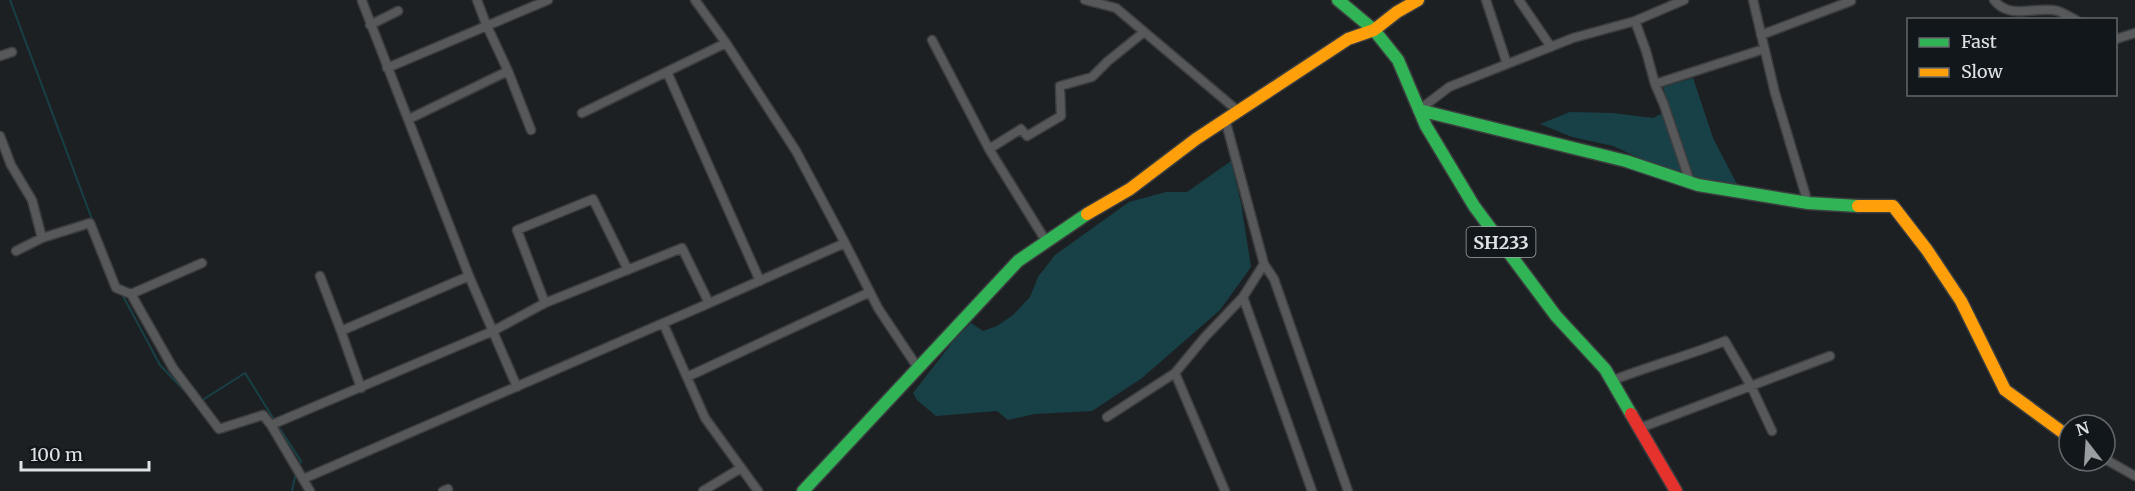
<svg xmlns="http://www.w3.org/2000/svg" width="2135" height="491" viewBox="0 0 2135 491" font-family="Merriweather,serif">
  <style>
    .water { fill: #174146 }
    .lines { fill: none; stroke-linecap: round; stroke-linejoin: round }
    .stream { stroke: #174146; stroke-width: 2 }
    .street-casing { stroke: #3b3d3f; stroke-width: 11 }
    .fast-casing { stroke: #3b3d3f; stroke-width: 15 }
    .slow-casing { stroke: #3b3d3f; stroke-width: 15 }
    .jam-casing { stroke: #3b3d3f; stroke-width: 15 }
    .street { stroke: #56585a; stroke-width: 8 }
    .fast { stroke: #30b455; stroke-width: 12 }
    .slow { stroke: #ff9f0a; stroke-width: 12 }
    .jam { stroke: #e5322d; stroke-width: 12 }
    .labels { text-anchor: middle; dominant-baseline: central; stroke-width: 6; stroke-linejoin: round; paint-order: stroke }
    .shield { fill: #12171c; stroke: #a1a5a9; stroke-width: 1.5 }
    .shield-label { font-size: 18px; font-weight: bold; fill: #dee2e5 }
  </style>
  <rect width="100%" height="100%" fill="#1d2023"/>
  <path class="water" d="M1693 78 1713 138 1739 188 1665 170 1613 146 1572 137 1540 124 1570 112 1613 113 1653 118 1670 110 1663 87Z
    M1231 161 1241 203 1251 267 1220 310 1142 378 1092 411 1035 414 1008 420 997 411 936 416 917 400 913 393 955 339 971 323 983 331 997 326 1013 315 1030 297 1038 277 1055 255 1129 202 1166 192H1187Z"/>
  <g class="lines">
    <path class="stream" d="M10 0 93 222
      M122 294 160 365 197 404
      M201 401 245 373 275 421
      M278 426 301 461 298 467
      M292 491 296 472"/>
    <g class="street-casing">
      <path id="street" d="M477 0 486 24 508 71 531 130
        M695 0 726 43
        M1085 0 1116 8 1238 111
        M1486 0 1507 64
        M1519 0 1551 47
        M1753 0 1775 93 1808 203
        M1994 0C2010 21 2036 5 2058 11 2064 13 2070 17 2076 20
        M362 1 469 276 517 387
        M1635 21 1646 51 1655 84 1664 105 1690 182
        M370 25 398 11
        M1761 35 1851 1
        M2116 39 2135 33
        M932 40 989 149
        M0 56 12 52
        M387 68 548 0
        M667 72 760 281
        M1655 84 1764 49
        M1419 110 1449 87 1573 38 1635 21 1684 0
        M582 113 726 43 796 151 845 243
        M409 119 508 71
        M1225 119 1264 264 1274 279 1348 491
        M0 136 11 165 32 200 42 238
        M1046 241 989 149 1021 129 1027 136 1061 116 1060 86 1092 77 1108 61 1144 32
        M16 251 42 238 90 223 116 288 131 294 173 368 219 429 263 415 271 425 310 491
        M320 276 341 331
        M131 294 202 263
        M1243 297 1312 491
        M545 303 517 230 593 199 628 270
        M663 323 705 418 758 491
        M1175 373 1225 491
        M687 377 870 292
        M1611 381C1649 366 1687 356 1725 341L1751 386 1772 431
        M361 388 341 331 469 276
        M1107 417 1175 373 1204 338 1243 297 1264 264
        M271 425 493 331 545 303 682 248 709 303
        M1640 428 1830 356
        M2105 459 2135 476
        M303 479 705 305 845 243 878 308 918 368
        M443 491 448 489
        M703 491 741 468"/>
    </g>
    <g class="fast-casing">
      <path id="fast" d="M1338 0 1374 30 1398 60 1426 126 1474 206 1556 316 1605 369 1631 414
        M1419 110 1626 161 1698 185 1808 203 1858 206
        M803 491 1018 261 1087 214"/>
    </g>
    <g class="slow-casing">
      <path id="slow" d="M1858 206H1893L1927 250 1961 301 2005 390 2069 437
        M1087 214 1130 189 1196 139 1348 39 1374 30 1397 12 1418 0"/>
    </g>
    <g class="jam-casing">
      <path id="jam" d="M1631 414 1676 491"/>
    </g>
    <use href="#street" class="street"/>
    <use href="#fast" class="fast"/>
    <use href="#slow" class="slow"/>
    <use href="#jam" class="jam"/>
  </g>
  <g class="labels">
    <rect class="shield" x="1466.5" y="227" width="69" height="30" rx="4.5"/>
    <g class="shield-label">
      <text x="1501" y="242">SH233</text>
    </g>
  </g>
  <rect x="1907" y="18" width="210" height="78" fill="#12171c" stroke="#64686c" stroke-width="1.5"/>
  <rect x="1919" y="38" width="30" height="9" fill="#30b455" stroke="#64686c" stroke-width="1.5"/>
  <text x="1961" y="48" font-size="18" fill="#dee2e5">Fast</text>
  <rect x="1919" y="68" width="30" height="9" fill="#ff9f0a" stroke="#64686c" stroke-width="1.5"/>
  <text x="1961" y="78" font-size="18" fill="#dee2e5">Slow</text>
  <g transform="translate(2087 443) rotate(343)"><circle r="28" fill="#12171c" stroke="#64686c" stroke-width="1.5"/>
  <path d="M0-4.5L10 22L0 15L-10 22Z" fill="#9a9ea1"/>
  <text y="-9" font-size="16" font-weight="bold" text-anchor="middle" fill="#dee2e5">N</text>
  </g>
  <path d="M21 461v9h128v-9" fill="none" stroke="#dee2e5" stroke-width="3"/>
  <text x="30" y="461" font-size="18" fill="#dee2e5" stroke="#12171c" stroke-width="4.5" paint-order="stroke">100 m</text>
</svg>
